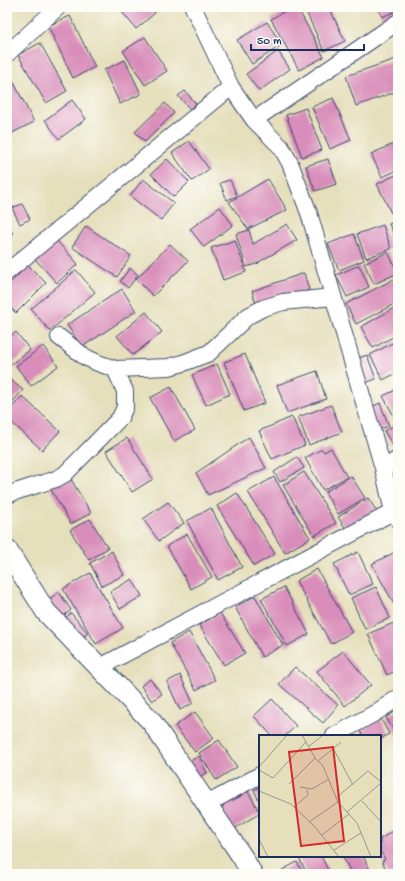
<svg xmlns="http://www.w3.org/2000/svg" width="405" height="881" viewBox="0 0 405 881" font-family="'Gochi Hand',sans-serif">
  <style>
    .building { fill: #d98dba }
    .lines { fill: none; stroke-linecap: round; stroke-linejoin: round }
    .minor-casing { stroke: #39496c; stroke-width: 18 }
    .tertiary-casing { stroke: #39496c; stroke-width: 22 }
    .minor { stroke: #fff; stroke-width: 16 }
    .tertiary { stroke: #fff; stroke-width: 20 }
    .inset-road { fill: none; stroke: #949996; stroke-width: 1 }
    .view { fill: #d62828; fill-opacity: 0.15; stroke: #d62828; stroke-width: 2 }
    .inset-edge { fill: none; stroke: #1b2f5e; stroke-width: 2 }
  </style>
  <rect width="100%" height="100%" fill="#fdfcf7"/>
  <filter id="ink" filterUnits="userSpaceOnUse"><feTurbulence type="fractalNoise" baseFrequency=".025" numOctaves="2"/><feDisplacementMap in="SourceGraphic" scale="8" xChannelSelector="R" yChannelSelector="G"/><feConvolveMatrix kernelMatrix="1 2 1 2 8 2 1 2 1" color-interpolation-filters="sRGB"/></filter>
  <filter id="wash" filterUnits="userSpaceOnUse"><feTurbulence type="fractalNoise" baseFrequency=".012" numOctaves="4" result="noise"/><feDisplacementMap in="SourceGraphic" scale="16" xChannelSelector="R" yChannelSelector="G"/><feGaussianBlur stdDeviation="0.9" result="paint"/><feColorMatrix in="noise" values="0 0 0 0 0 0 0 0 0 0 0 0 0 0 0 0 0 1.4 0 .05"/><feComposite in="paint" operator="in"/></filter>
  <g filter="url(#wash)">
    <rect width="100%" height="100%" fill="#e5dfbb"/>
    <g id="blocks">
      <path class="building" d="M118 7H150L155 13 136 29Z
        M292 7H297L324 57 299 70 271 19Z
        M304 7H329L345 41 324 51Z
        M378 7H398V10L382 17Z
        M70 16 95 67 73 78 48 26Z
        M267 22 282 45 252 64 237 40Z
        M145 37 167 71 145 85 123 51Z
        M40 43 67 91 46 103 18 55Z
        M278 51 290 69 259 91 246 74Z
        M396 59 398 66V91L356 106 346 76Z
        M125 60 141 94 120 104 104 70Z
        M9 73 34 122 12 133 7 122V74Z
        M185 91 196 104 190 109 178 96Z
        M333 98 351 140 330 149 312 107Z
        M72 100 86 119 59 139 45 120Z
        M165 103 174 113 145 142 135 132Z
        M306 108 322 150 302 157 286 115Z
        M189 141 209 169 192 181 172 153Z
        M398 142V170L382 177 371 154Z
        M167 159 189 182 174 197 151 174Z
        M328 159 337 184 315 191 306 166Z
        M398 174V210L391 213 377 184Z
        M143 179 174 203 161 220 130 196Z
        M268 179 287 210 248 229 229 202Z
        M230 180 237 196 227 200 220 183Z
        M22 204 30 219 20 224 12 208Z
        M220 207 233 225 204 247 190 229Z
        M398 220V244L389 224Z
        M7 224 13 234 7 237Z
        M287 224 297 240 259 262V263L246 267 236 234 249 230 253 244Z
        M383 225 391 249 366 258 357 234Z
        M86 226 131 256 117 277 72 247Z
        M354 234 364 260 339 270 328 244Z
        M56 240 78 264 57 283 35 259Z
        M235 240 246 272 223 280 211 248Z
        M170 244 188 261 153 296 136 279Z
        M388 252 398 273 374 284 364 263Z
        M28 265 46 283 16 313 7 304V286Z
        M359 265 369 287 347 297 336 275Z
        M130 268 138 275 128 288 120 281Z
        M76 270 95 292 50 331 31 309Z
        M304 273 309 290 257 307 252 291Z
        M398 277V302L356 324 346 304Z
        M122 289 136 311 82 347 67 325Z
        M398 306V334L373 348 361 327Z
        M146 312 162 332 133 355 117 336Z
        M16 332 30 350 7 367V339Z
        M398 340V372L383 380 370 355Z
        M43 346 58 366 31 386 16 366Z
        M245 354 265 403 244 411 224 362Z
        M367 355 376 379 365 383 356 359Z
        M217 364 230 394 206 405 192 375Z
        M317 371 326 399 287 413 277 385Z
        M7 377 23 390 7 408Z
        M171 387 195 430 174 441 150 398Z
        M398 389V416L395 418 383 396Z
        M22 396 60 431 42 450 7 418V413Z
        M380 403 389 426 377 430 369 408Z
        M331 405 342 432 309 445 298 417Z
        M292 417 305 445 272 459 259 431Z
        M398 423V452H397L384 431Z
        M249 437 266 468 208 495 196 473Z
        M127 438 153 479 132 492 106 451Z
        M331 448 347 477 323 490 305 458 322 449 324 452Z
        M297 457 304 468 280 482 274 472Z
        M304 472 336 523 314 536 283 485Z
        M69 476 91 513 71 524 50 488Z
        M351 476 365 498 338 514 325 492Z
        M274 477 310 538 285 553 248 492Z
        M237 493 275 554 254 566 217 506Z
        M368 498 378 513 348 532 338 517Z
        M168 502 184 523 159 541 143 519Z
        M211 508 242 567 218 580 187 521Z
        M90 519 108 548 89 560 70 530Z
        M187 534 212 577 191 589 167 546Z
        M112 551 124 575 102 586 90 563Z
        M358 552 373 584 349 595 334 564Z
        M395 552 398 557V602L394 604 372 564Z
        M317 569 352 632 331 644 296 581Z
        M90 573 123 628 96 644 63 589Z
        M132 579 142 596 120 609 110 592Z
        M284 587 309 634 287 646 261 599Z
        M376 587 390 618 365 629 351 598Z
        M59 592 71 610 61 618 48 600Z
        M255 596 283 645 262 657 235 607Z
        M71 613 88 633 80 639 63 620Z
        M220 613 245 653 224 665 199 625Z
        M398 621V670L387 675 368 634Z
        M189 632 215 680 196 690 170 643Z
        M343 651 371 685 345 706 317 671Z
        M295 667 338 705 323 723 279 684Z
        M180 675 193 703 180 710 167 682Z
        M150 679 162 694 152 701 141 686Z
        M272 699 296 726 285 736H272L254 716Z
        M398 710V738L386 717Z
        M195 712 214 738 195 752 175 726Z
        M381 719 389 734 380 739V736H363L360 731Z
        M219 740 237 767 216 780 199 753Z
        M199 756 207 773 197 778 188 762Z
        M260 787V803L254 790Z
        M246 788 260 813 234 829 221 808 224 806 221 801 229 796 232 801 241 796 239 792Z
        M395 830 398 835V874H389L382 862 385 859 380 851V839Z
        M303 856H321L330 874H307L299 858Z
        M342 856H363L372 874H352Z
        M297 862 304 874H275Z"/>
    </g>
  </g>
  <g filter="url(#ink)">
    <use href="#blocks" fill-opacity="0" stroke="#39496c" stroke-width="1"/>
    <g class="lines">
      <g class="minor-casing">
        <path id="minor" d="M193 7 231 87 254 120 281 147 290 163 309 213 383 468 393 512 398 519
          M7 54 58 7
          M254 120 398 22
          M7 272 231 87
          M59 337 85 357 98 363 115 369 169 367 183 363 209 353 248 316 263 308 283 302 333 297
          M383 468 398 459
          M7 496 12 493 56 479 65 474 120 418 125 407V391L115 369
          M100 667 393 512
          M334 736 375 713 398 698
          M207 804 260 775"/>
      </g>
      <g class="tertiary-casing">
        <path id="tertiary" d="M7 550 46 612 151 721 243 858 252 874"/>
      </g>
      <use href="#minor" class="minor"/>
      <use href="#tertiary" class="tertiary"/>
    </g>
  </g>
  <g transform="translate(259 735)">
    <rect width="122" height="122" fill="#e5dfbb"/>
    <path class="inset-road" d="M43 0 56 23 64 31 79 67 98 88 112 122M49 12 64 0M74 13 94 50M59 26 82 7M0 32 28 0M0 35 14 43 47 7M30 49 56 23M41 52 53 54 70 44M0 56 32 69 56 92 80 122M78 62 109 36 122 47M103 66 122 87M35 72 49 60 48 55M88 77 122 48M50 87 79 67M63 100 90 79M0 104 9 122M75 115 102 98"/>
    <path class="view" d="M74 12 85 106 42 111 30 17Z"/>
    <rect width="122" height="122" class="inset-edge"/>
  </g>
  <rect width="405" height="881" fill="none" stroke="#fdfcf7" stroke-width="24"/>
  <path d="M251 44v6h113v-6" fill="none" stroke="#1b2f5e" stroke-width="2"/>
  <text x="257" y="44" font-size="12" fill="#1b2f5e" stroke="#fdfcf7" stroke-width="3" paint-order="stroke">50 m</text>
</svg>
